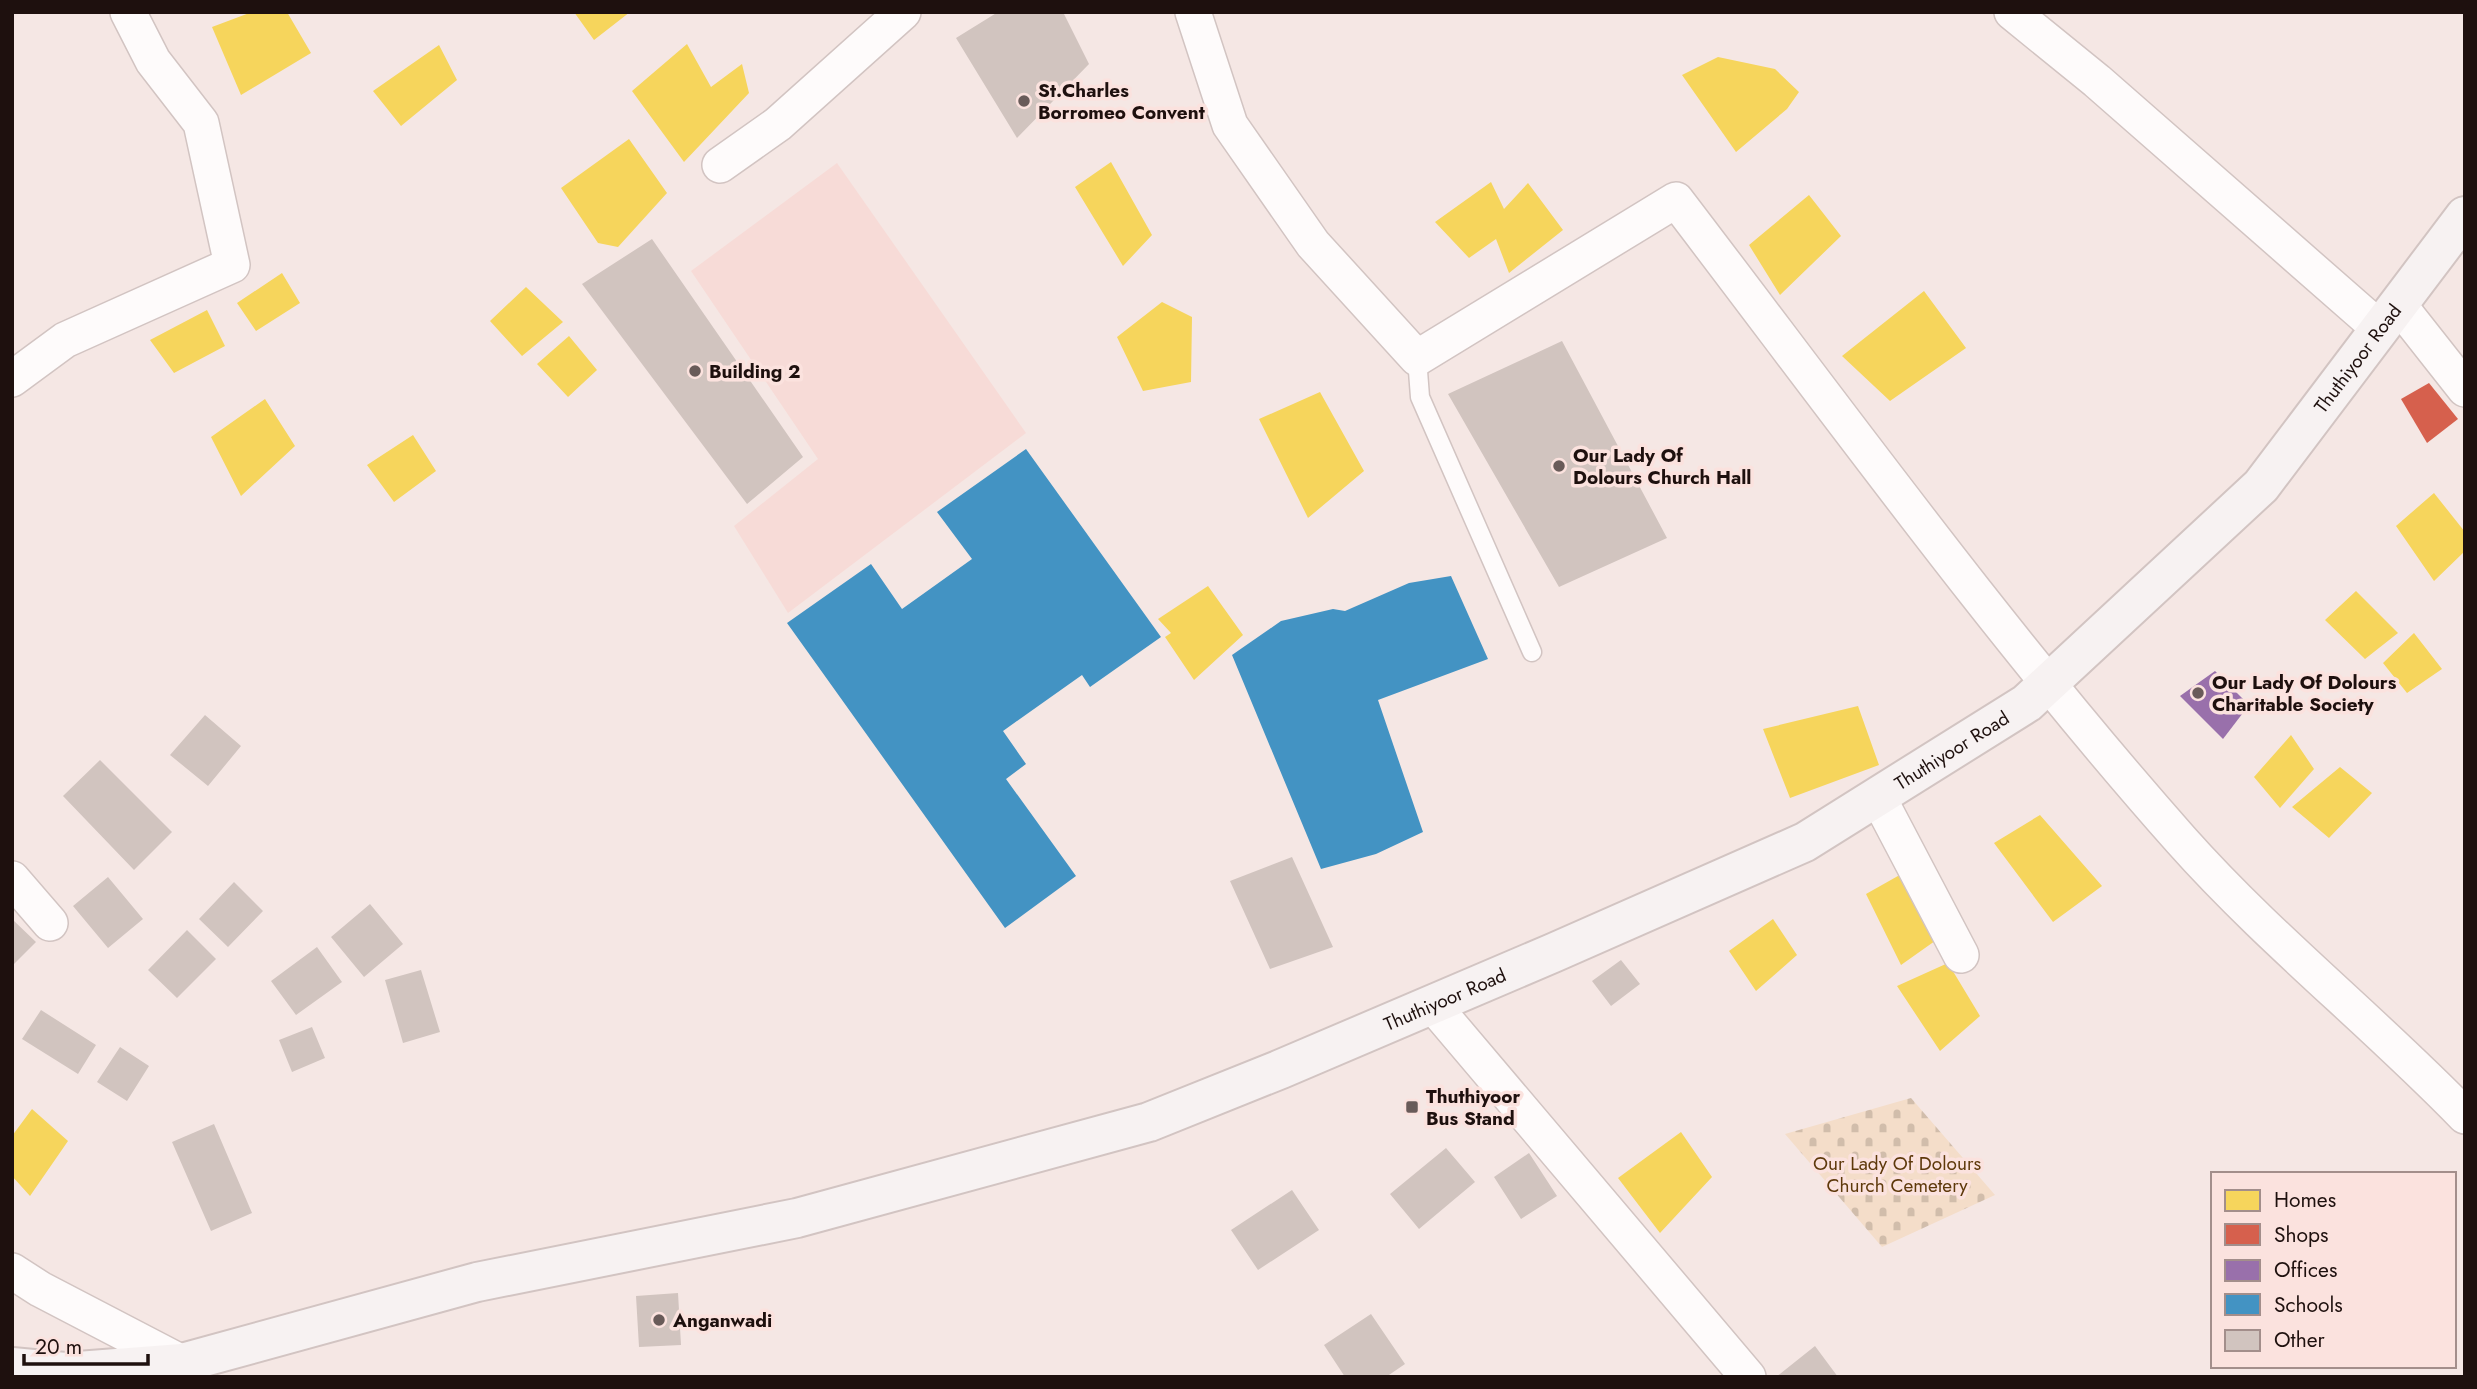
<svg xmlns="http://www.w3.org/2000/svg" width="2477" height="1389" viewBox="0 0 2477 1389" font-family="Jost,sans-serif">
  <style>
    .built { fill: #f7dbd7 }
    .cemetery { fill: url(#cemetery-stones) }
    .homes { fill: #f6d55c }
    .shops { fill: #d6604d }
    .offices { fill: #9970ab }
    .schools { fill: #4393c3 }
    .building { fill: #d1c4bf }
    .lines { fill: none; stroke-linecap: round; stroke-linejoin: round }
    .lane-casing { stroke: #d2c4c2; stroke-width: 21 }
    .street-casing { stroke: #d2c4c2; stroke-width: 38 }
    .secondary-casing { stroke: #d2c4c2; stroke-width: 42 }
    .lane { stroke: #fefbfb; stroke-width: 18 }
    .street { stroke: #fefbfb; stroke-width: 35 }
    .secondary { stroke: #f7f2f2; stroke-width: 38 }
    .poi-dot { fill: #695b59; stroke: #fbe2de; stroke-width: 2.5 }
    .labels { text-anchor: middle; dominant-baseline: central; stroke-width: 7; stroke-linejoin: round; paint-order: stroke }
    .poi-label { font-size: 19px; font-weight: bold; fill: #1e100e; stroke: #fbe2de; text-anchor: start }
    .street-label { font-size: 19px; fill: #1e100e; stroke: #fbe2de }
    .park-label { font-size: 19px; fill: #5e390b; stroke: #fbe2de }
  </style>
  <defs>
    <pattern id="cemetery-stones" width="16" height="16" patternUnits="userSpaceOnUse" patternTransform="scale(1.75)"><rect width="16" height="16" fill="#f4ddc9"/><path d="M2 7V4a2 2 0 0 1 4 0v3zM10 15v-3a2 2 0 0 1 4 0v3z" fill="#d1bdab"/></pattern>
  </defs>
  <rect width="100%" height="100%" fill="#f5e7e4"/>
  <path class="built" d="M837 163 1026 433 788 613 734 526 818 459 691 271Z"/>
  <path class="cemetery" d="M1911 1098 1995 1195 1882 1247 1785 1134Z"/>
  <path class="homes" d="M252 12H287L311 53 241 95 212 27Z
    M574 12H630L594 40Z
    M687 44 711 87 742 64 749 93 684 162 632 91Z
    M439 45 457 80 401 126 373 91Z
    M1718 57 1775 69 1799 92 1787 109 1736 152 1682 75Z
    M629 139 667 193 618 247 598 243 561 188Z
    M1111 162 1152 235 1123 266 1075 187Z
    M1491 182 1504 209 1528 183 1563 230 1509 273 1496 239 1469 258 1435 222Z
    M1809 195 1841 236 1780 295 1749 245Z
    M282 273 300 303 256 331 237 303Z
    M526 287 563 322 522 356 490 321Z
    M1924 291 1966 348 1890 401 1842 356Z
    M1162 302 1192 317 1191 382 1143 391 1117 337Z
    M207 310 225 346 174 373 150 340Z
    M569 336 597 370 568 397 537 364Z
    M1320 392 1364 471 1308 518 1259 419Z
    M265 399 295 446 241 496 211 437Z
    M413 435 436 471 394 502 367 465Z
    M2434 493 2465 532V551L2434 581 2396 526Z
    M1208 586 1243 635 1194 680 1165 637 1171 633 1158 619Z
    M2356 591 2398 633 2365 659 2325 620Z
    M2414 633 2442 669 2407 693 2383 663Z
    M1858 706 1879 765 1790 798 1763 729Z
    M2291 735 2314 769 2280 808 2254 777Z
    M2340 767 2372 793 2329 838 2292 807Z
    M2040 815 2102 886 2053 922 1994 843Z
    M1905 872 1942 936 1901 965 1866 894Z
    M1773 919 1797 955 1756 991 1729 951Z
    M1948 963 1980 1016 1940 1051 1897 986Z
    M32 1109 68 1141 30 1196 12 1176V1136Z
    M1681 1132 1712 1177 1660 1233 1618 1178Z"/>
  <path class="shops" d="M2429 383 2458 419 2427 443 2401 399Z"/>
  <path class="offices" d="M2215 671 2249 705 2223 739 2180 696Z"/>
  <path class="schools" d="M1026 449 1161 637 1090 687 1082 675 1003 731 1026 764 1006 779 1076 876 1005 928 787 623 871 564 902 609 972 559 937 512Z
    M1451 576 1488 659 1378 700 1423 832 1376 854 1321 869 1232 655 1281 621 1333 609 1345 611 1409 583Z"/>
  <path class="building" d="M998 12H1063L1089 64 1017 138 956 38Z
    M652 239 803 457 747 504 582 284Z
    M1562 341 1667 538 1559 587 1448 394Z
    M205 715 241 746 208 786 170 755Z
    M100 760 172 832 134 870 63 796Z
    M1292 857 1333 947 1270 969 1230 881Z
    M108 877 143 919 108 948 73 906Z
    M234 882 263 911 228 947 199 919Z
    M370 904 403 944 364 977 331 937Z
    M12 919 36 942 12 966Z
    M187 930 216 959 177 998 148 970Z
    M317 947 342 982 296 1015 271 981Z
    M1621 960 1640 984 1611 1006 1592 981Z
    M421 970 440 1032 403 1043 385 980Z
    M41 1010 96 1045 78 1074 22 1039Z
    M312 1027 325 1058 292 1072 279 1040Z
    M120 1047 149 1066 127 1101 97 1082Z
    M214 1124 252 1213 211 1231 172 1142Z
    M1446 1148 1475 1182 1419 1229 1390 1194Z
    M1529 1153 1557 1196 1521 1219 1494 1177Z
    M1292 1190 1319 1230 1258 1270 1231 1230Z
    M678 1293 681 1345 639 1347 636 1296Z
    M1371 1314 1405 1364 1386 1377H1345L1324 1345Z
    M1815 1346 1838 1377H1776Z"/>
  <g class="lines">
    <g class="lane-casing">
      <path id="lane" d="M1417 358 1420 397 1532 652"/>
    </g>
    <g class="street-casing">
      <path id="street" d="M1193 12 1230 125 1313 244 1417 358 1676 200C1841 416 2001 637 2181 840 2269 939 2373 1021 2465 1116
        M2012 12 2097 81 2380 329
        M720 165 778 124 903 12
        M2398 304 2465 389
        M12 379 65 340 232 265 201 123 153 61 128 12
        M1878 797 1961 955
        M12 879 50 923
        M1432 1004 1748 1377
        M12 1271 40 1289 182 1363"/>
    </g>
    <g class="secondary-casing">
      <g id="secondary">
        <path id="s1" d="M12 1367 65 1372 182 1363 477 1282 797 1218 1149 1122 1281 1069 1553 953 1805 842 2027 703 2261 486 2465 216"/>
      </g>
    </g>
    <use href="#lane" class="lane"/>
    <use href="#street" class="street"/>
    <use href="#secondary" class="secondary"/>
  </g>
  <g class="poi-dot">
    <circle cx="1024" cy="101" r="7"/>
    <circle cx="695" cy="371" r="7"/>
    <circle cx="1559" cy="466" r="7"/>
    <circle cx="2198" cy="693" r="7"/>
    <rect x="1405" y="1100" width="14" height="14" rx="3.5"/>
    <circle cx="659" cy="1320" r="7"/>
  </g>
  <g class="labels">
    <g class="poi-label">
      <text x="1038" y="90">St.Charles<tspan x="1038" dy="22">Borromeo Convent</tspan></text>
      <text x="709" y="371">Building 2</text>
      <text x="1573" y="455">Our Lady Of<tspan x="1573" dy="22">Dolours Church Hall</tspan></text>
      <text x="2212" y="682">Our Lady Of Dolours<tspan x="2212" dy="22">Charitable Society</tspan></text>
      <text x="1426" y="1096">Thuthiyoor<tspan x="1426" dy="22">Bus Stand</tspan></text>
      <text x="673" y="1320">Anganwadi</text>
    </g>
    <g class="street-label">
      <text stroke="none"><textPath href="#s1" startOffset="2622">Thuthiyoor Road</textPath></text>
      <text stroke="none"><textPath href="#s1" startOffset="2054">Thuthiyoor Road</textPath></text>
      <text stroke="none"><textPath href="#s1" startOffset="1488">Thuthiyoor Road</textPath></text>
    </g>
    <g class="park-label">
      <text x="1897" y="1163">Our Lady Of Dolours<tspan x="1897" dy="22">Church Cemetery</tspan></text>
    </g>
  </g>
  <rect width="2477" height="1389" fill="none" stroke="#1e100e" stroke-width="28"/>
  <rect x="2211" y="1172" width="245" height="196" fill="#fbe2de" stroke="#a38e8b" stroke-width="2"/>
  <rect x="2225" y="1190" width="35" height="21" fill="#f6d55c" stroke="#a38e8b" stroke-width="2"/>
  <text x="2274" y="1207" font-size="21" fill="#1e100e">Homes</text>
  <rect x="2225" y="1224" width="35" height="21" fill="#d6604d" stroke="#a38e8b" stroke-width="2"/>
  <text x="2274" y="1242" font-size="21" fill="#1e100e">Shops</text>
  <rect x="2225" y="1260" width="35" height="21" fill="#9970ab" stroke="#a38e8b" stroke-width="2"/>
  <text x="2274" y="1277" font-size="21" fill="#1e100e">Offices</text>
  <rect x="2225" y="1294" width="35" height="21" fill="#4393c3" stroke="#a38e8b" stroke-width="2"/>
  <text x="2274" y="1312" font-size="21" fill="#1e100e">Schools</text>
  <rect x="2225" y="1330" width="35" height="21" fill="#d1c4bf" stroke="#a38e8b" stroke-width="2"/>
  <text x="2274" y="1347" font-size="21" fill="#1e100e">Other</text>
  <path d="M24 1354v10h124v-10" fill="none" stroke="#1e100e" stroke-width="3.5"/>
  <text x="35" y="1354" font-size="21" fill="#1e100e" stroke="#fbe2de" stroke-width="5" paint-order="stroke">20 m</text>
</svg>
